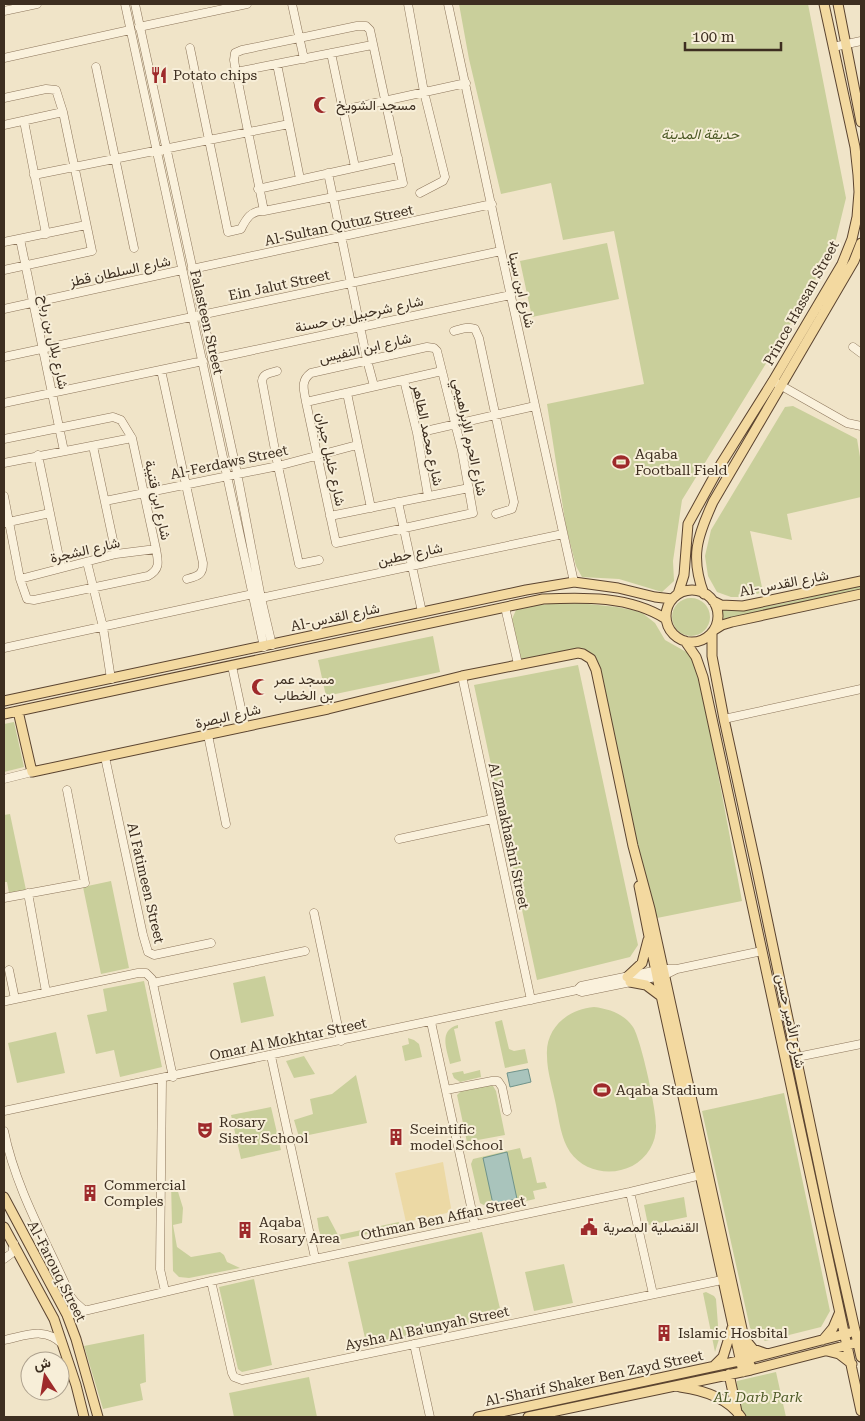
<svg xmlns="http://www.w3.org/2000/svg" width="865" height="1421" viewBox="0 0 865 1421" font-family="'Roboto Serif',Vazirmatn,serif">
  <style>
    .green { fill: #c9cf9b }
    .sand { fill: #ecd9a5 }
    .water { fill: #a9c4bc; stroke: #6f938a }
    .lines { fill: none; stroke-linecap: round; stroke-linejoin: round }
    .minor-casing { stroke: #8d765c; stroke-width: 9 }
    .major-casing { stroke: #5b4430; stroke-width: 11 }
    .minor { stroke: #faf1dc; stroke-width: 8 }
    .major { stroke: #f3d9a0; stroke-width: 9 }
    .labels { text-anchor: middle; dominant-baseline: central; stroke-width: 4; stroke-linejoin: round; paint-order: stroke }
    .poi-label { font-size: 14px; fill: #3d2e20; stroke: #f7eed8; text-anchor: start }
    .park-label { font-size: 14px; font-style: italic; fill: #4d5a26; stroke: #f7eed8 }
    .street-label { font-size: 14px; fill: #3d2e20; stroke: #f7eed8 }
  </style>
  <rect width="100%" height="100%" fill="#f0e4c8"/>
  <path class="green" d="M459 4H808L846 198 836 239 805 300 682 500 673 561 674 581 662 592 619 579 582 577 576 566 566 527 547 404 644 384 614 231 563 240 551 183 501 194 469 59Z
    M607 243 619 299 532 317 520 261Z
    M793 406 857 439 861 463V497L787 514 792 540 750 531 763 592 747 597H731L717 592 708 576 705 556 711 530 785 407Z
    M861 585V591L723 621 721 610C766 611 817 595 861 585Z
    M672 617a19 19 0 1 1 38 0a19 19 0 1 1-38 0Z
    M569 602 617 607 641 612 655 623 665 640 688 653 698 668 742 901 652 919 594 660 579 651 527 661 521 659 512 619 516 610 539 605Z
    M433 636 440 672 326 696 318 660Z
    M578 665 638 945 630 957 537 980 474 685Z
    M14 722 24 767 4 772V724Z
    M10 814 26 890 9 893 7 882H4V815Z
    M111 881 129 968 101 974 83 887Z
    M265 976 274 1016 241 1023 233 983Z
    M144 981 162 1067 120 1077 114 1050 96 1054 87 1015 107 1011 103 989Z
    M594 1007C610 1009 624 1014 633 1027 641 1039 657 1112 656 1127 656 1135 654 1142 650 1149 633 1178 589 1179 570 1152 561 1139 559 1120 556 1105 553 1089 547 1072 547 1056 545 1028 568 1009 594 1007Z
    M502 1020 509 1049 514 1051 525 1049 528 1063 505 1068 495 1022Z
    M458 1025V1028L454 1029 461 1061 450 1064C447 1050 438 1030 458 1025Z
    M56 1032 65 1073 17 1083 8 1043Z
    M408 1038 414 1040 419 1044 422 1057 405 1061 402 1046 409 1044Z
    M304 1056 315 1074 294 1078 286 1061Z
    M480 1070 481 1077 460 1082 454 1078 452 1073 463 1071 464 1074Z
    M356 1075 367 1123 299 1137 294 1120 313 1114 310 1099 332 1094Z
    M489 1085 493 1086 496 1091 505 1135 467 1142 457 1095 462 1090Z
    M784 1093 830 1311 821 1327 765 1341 750 1328 702 1111Z
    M271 1107 281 1150 241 1159 231 1115Z
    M520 1148 523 1159 531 1157 537 1183 545 1182 547 1188 533 1191 535 1199 491 1209 480 1203 471 1164 473 1159Z
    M171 1181 175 1182 183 1208 182 1223 173 1225 177 1247 191 1257 220 1252 224 1255 227 1262 240 1268 189 1278 179 1277 173 1271Z
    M684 1197 687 1217 648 1225 644 1205Z
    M328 1216 338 1235 399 1222 400 1227 330 1242C318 1239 319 1228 317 1218Z
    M482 1232 502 1317 367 1347 348 1262Z
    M564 1264 573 1303 534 1311 525 1272Z
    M254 1279 272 1365 242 1372 238 1369 219 1287Z
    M706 1292 714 1296 716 1299 719 1339 715 1352 703 1293Z
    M144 1334 146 1382 140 1384 143 1400 103 1409 84 1346Z
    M776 1372 786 1417H744L735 1396 737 1381Z
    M309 1377 317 1417H234L229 1393Z"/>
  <path class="sand" d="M443 1162 451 1208 447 1213 406 1222 395 1173Z"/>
  <path class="water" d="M528 1069 531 1082 510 1087 507 1073Z
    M507 1152 517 1199 493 1204 483 1158Z"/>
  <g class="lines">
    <g class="minor-casing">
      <path id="minor" d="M125 4 264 647
        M135 4 237 473 261 598 272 645
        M292 4 304 59
        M408 4 424 92 445 177 443 181 420 193
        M448 4 501 251 574 582
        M4 11 37 4
        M139 27 247 4
        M833 47 861 41
        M190 48 228 232 241 229C246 219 251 210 264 211L403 183 370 30 366 26H357L242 50 235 53 234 60 236 72 264 211
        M331 53 355 167
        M4 58 130 30
        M277 64 300 179
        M96 67 134 248
        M236 72 372 45
        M4 98 46 89 56 90 63 112 92 251 4 270
        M343 110 466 83
        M24 121 46 234
        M4 125 63 112
        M328 173 367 360 374 386
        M34 175 289 124
        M258 189 398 158
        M20 239 64 451
        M4 242 86 225
        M192 269 492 204
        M4 309 182 270
        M454 331C461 329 468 326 475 329L479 338 514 502 512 509 496 514
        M427 347 434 348 437 351 462 451 473 513 336 543 306 402C304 390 300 381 311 373Z
        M853 347 861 353
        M4 357 501 251
        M212 359 511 295
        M161 370 203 563C203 575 198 576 187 579
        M277 371C271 373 263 373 262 381L278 466 299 564 319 560
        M404 380 417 433 428 496
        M773 381 847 423 861 426
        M347 393 371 508
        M306 402 442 371
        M4 403 203 361
        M417 433 535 406
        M4 439 113 417 121 420 132 438 156 549C158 561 161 569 148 576L34 600 27 599 20 579 4 496
        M93 446 116 554
        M38 455 61 567
        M4 463 132 438
        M105 501 278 466 357 445
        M398 502 422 612
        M330 516 469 488
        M4 523 50 513
        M87 562 103 627 111 679
        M20 579 116 554 156 549
        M261 598 563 534
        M505 607 518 664
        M4 648 253 594
        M232 666 245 727
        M462 676 531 1000
        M724 719 861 689
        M208 735 226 824
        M105 757 143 935 148 952 154 955 211 943
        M4 779 32 772
        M399 839 492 819
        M28 893 46 992
        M4 898 85 883 67 790
        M314 913 341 1041
        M9 970 15 999
        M153 983 305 951
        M577 990 581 986 663 969H677
        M6 1001 138 973H146L152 979 173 1077
        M431 1022 475 1225
        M271 1056 315 1258
        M797 1057 861 1044
        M162 1079 160 1269 165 1291
        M446 1090 492 1081H498L502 1087 507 1111
        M4 1111 577 990 582 992 665 975 677 969 762 951
        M4 1131C16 1190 47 1242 71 1297L75 1302 84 1310
        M630 1192 653 1294
        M4 1259 12 1253 14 1244
        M211 1281 232 1373 234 1377 242 1380 722 1280
        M67 1315 211 1281 630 1192 705 1174
        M4 1340C25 1336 45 1326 62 1344
        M414 1344 430 1417"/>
    </g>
    <g class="major-casing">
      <path id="major" d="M838 4 861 122
        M666 616a26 26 0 1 1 52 0a26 26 0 1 1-52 0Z
        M678 594 684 575 688 524 721 464 773 381 842 264 852 239 857 217 859 192 858 175 855 147 824 4
        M704 594C690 557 697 537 713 502L854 261 861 243
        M713 601 721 605 743 606 861 581
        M714 630 722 625 732 622 861 594
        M712 633V656L724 719 756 866 829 1214 861 1357
        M685 641 696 657 703 677 861 1411
        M4 701 526 590 574 582 618 588 655 597 672 599
        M18 711 32 772 328 709 462 676 578 653 583 654 591 659 596 670 633 846 650 909 751 1370
        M4 714 543 599C584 597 630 596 666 619
        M639 886 657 977 743 1372
        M627 977 642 963 648 940
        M630 982 646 985 662 997
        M4 1197 67 1315 76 1339 98 1417
        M4 1227 54 1319 76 1385 84 1417
        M744 1338 753 1349 767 1354
        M823 1340 833 1328 839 1314
        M827 1351 839 1354 852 1364
        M715 1365 723 1357 732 1328
        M729 1374 737 1412
        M680 1387C702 1390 728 1398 741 1417
        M478 1417 748 1359 849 1333
        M528 1417 751 1370 852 1344"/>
    </g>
    <use href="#minor" class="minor"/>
    <use href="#major" class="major"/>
  </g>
  <defs>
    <g id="restaurant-bare" transform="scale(1.35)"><path d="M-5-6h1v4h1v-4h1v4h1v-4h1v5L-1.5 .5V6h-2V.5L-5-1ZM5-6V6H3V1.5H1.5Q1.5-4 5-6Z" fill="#9e2a2b" stroke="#f7eed8" stroke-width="2.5" paint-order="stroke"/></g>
    <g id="mosque-bare" transform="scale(1.35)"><path d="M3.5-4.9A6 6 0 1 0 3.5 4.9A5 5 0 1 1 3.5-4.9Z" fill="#9e2a2b" stroke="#f7eed8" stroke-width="2.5" paint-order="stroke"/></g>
    <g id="stadium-bare" transform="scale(1.35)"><path d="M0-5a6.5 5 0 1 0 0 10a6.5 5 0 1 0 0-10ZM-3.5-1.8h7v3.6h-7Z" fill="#9e2a2b" stroke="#f7eed8" stroke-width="2.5" paint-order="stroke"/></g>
    <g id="theatre-bare" transform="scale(1.35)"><path d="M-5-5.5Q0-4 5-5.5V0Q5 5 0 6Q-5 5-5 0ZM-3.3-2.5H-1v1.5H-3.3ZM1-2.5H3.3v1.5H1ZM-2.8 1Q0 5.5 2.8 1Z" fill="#9e2a2b" stroke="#f7eed8" stroke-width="2.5" paint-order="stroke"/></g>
    <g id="building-bare" transform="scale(1.35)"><path d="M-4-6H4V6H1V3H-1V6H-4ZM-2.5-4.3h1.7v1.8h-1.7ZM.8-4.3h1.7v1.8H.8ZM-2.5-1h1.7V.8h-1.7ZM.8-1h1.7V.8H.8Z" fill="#9e2a2b" stroke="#f7eed8" stroke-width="2.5" paint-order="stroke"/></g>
    <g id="civic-bare" transform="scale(1.35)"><path d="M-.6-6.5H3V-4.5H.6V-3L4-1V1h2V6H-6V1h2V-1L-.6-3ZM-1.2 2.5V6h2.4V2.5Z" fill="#9e2a2b" stroke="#f7eed8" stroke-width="2.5" paint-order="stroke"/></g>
  </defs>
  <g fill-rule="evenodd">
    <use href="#restaurant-bare" x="159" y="75"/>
    <use href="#mosque-bare" x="322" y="105"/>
    <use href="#stadium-bare" x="621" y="462"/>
    <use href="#mosque-bare" x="260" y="687"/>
    <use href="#stadium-bare" x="602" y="1090"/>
    <use href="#theatre-bare" x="205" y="1130"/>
    <use href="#building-bare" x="396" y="1137"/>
    <use href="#building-bare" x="90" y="1193"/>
    <use href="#civic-bare" x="589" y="1227"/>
    <use href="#building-bare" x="245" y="1230"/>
    <use href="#building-bare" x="664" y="1333"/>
  </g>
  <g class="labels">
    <g class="poi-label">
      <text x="173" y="75">Potato chips</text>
      <text x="336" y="105">مسجد الشويخ</text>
      <text x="635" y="454">Aqaba<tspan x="635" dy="16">Football Field</tspan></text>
      <text x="274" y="679">مسجد عمر<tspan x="274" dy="16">بن الخطاب</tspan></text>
      <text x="616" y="1090">Aqaba Stadium</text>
      <text x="219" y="1122">Rosary<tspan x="219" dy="16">Sister School</tspan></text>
      <text x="410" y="1129">Sceintific<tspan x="410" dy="16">model School</tspan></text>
      <text x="104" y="1185">Commercial<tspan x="104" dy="16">Comples</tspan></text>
      <text x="259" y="1222">Aqaba<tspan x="259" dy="16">Rosary Area</tspan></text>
      <text x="603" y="1227">القنصلية المصرية</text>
      <text x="678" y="1333">Islamic Hosbital</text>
    </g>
    <g class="park-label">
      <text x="700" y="134">حديقة المدينة</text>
      <text x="758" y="1397">AL Darb Park</text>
    </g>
    <g class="street-label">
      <text transform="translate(339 225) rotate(-12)">Al-Sultan Qutuz Street</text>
      <text transform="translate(120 271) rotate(-12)">شارع السلطان قطز</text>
      <text transform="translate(279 285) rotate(-12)">Ein Jalut Street</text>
      <text transform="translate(522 290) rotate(77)">شارع ابن سينا</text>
      <text transform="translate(801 303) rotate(-61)">Prince Hassan Street</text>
      <text transform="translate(359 314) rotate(-12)">شارع شرحبيل بن حسنة</text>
      <text transform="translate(207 322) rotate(77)">Falasteen Street</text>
      <text transform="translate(54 342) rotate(78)">شارع بلال بن رباح</text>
      <text transform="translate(365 348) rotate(-13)">شارع ابن النفيس</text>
      <text transform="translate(428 435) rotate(78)">شارع محمد الطاهر</text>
      <text transform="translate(470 437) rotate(78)">شارع الحرم الإبراهيمي</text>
      <text transform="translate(331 459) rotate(78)">شارع خليل جبران</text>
      <text transform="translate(229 462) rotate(-12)">Al-Ferdaws Street</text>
      <text transform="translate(158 500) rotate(78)">شارع ابن قتيبة</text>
      <text transform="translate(85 550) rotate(-13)">شارع الشجرة</text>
      <text transform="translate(410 554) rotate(-12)">شارع حطين</text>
      <text transform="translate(784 583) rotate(-11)">Al-شارع القدس</text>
      <text transform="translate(335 617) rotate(-12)">Al-شارع القدس</text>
      <text transform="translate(228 716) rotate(-13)">شارع البصرة</text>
      <text transform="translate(509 836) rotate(78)">Al Zamakhashri Street</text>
      <text transform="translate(146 883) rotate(77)">Al Fatimeen Street</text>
      <text transform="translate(791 1021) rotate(78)">شارع الأمير حسن</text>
      <text transform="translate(288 1039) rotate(-12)">Omar Al Mokhtar Street</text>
      <text transform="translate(443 1218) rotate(-12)">Othman Ben Affan Street</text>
      <text transform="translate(57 1271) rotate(63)">Al-Farouq Street</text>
      <text transform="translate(427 1328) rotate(-12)">Aysha Al Ba'unyah Street</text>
      <text transform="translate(594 1378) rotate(-12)">Al-Sharif Shaker Ben Zayd Street</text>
    </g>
  </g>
  <rect width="865" height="1421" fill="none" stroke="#3d2e20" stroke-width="10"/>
  <g transform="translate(45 1376) rotate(348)"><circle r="24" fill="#f7eed8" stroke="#ada18e"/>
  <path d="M0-4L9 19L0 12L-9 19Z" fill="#9e2a2b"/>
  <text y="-8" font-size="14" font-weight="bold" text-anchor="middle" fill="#3d2e20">ش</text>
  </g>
  <path d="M685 42v8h96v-8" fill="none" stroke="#3d2e20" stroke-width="2.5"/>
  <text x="692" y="42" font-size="15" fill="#3d2e20" stroke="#f7eed8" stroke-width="4" paint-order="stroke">100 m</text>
</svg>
